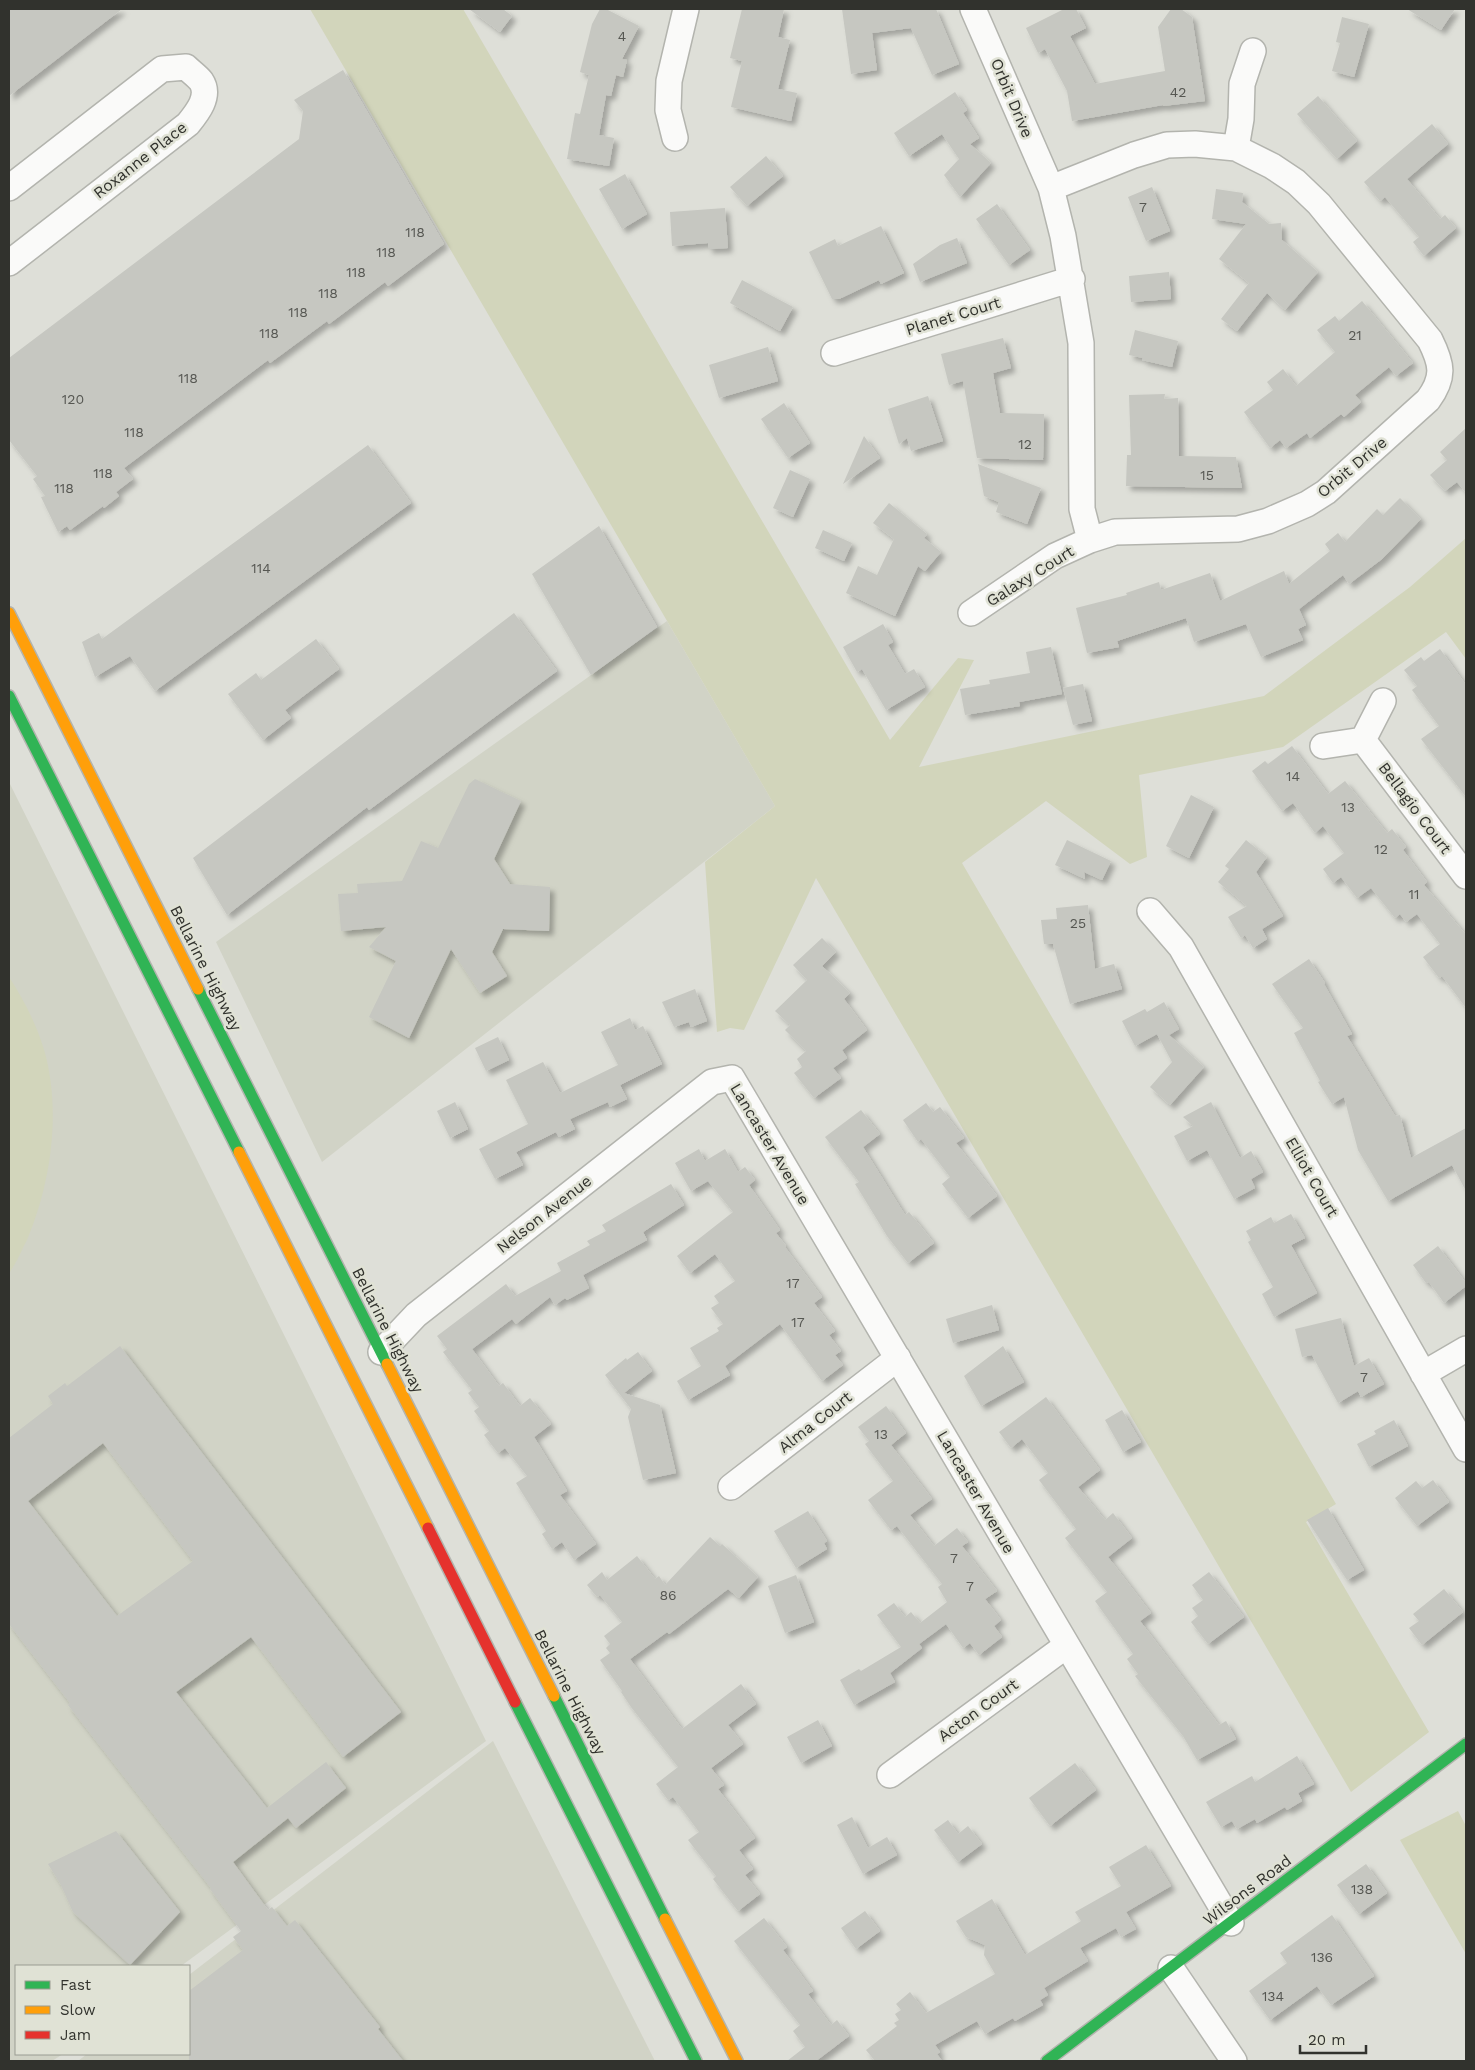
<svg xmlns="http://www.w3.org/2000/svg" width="1475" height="2070" viewBox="0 0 1475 2070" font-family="'Work Sans',sans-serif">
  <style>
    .built { fill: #d1d3c6 }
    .green { fill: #d2d5bb }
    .building { fill: #c6c7c1; fill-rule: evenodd; filter: url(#shadow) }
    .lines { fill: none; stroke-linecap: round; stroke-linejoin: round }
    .street-casing { stroke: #b3b4ae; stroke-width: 28 }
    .fast-casing { stroke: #b3b4ae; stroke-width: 14 }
    .slow-casing { stroke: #b3b4ae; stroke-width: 14 }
    .jam-casing { stroke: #b3b4ae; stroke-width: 14 }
    .street { stroke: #fafaf9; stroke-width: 25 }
    .fast { stroke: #30b455; stroke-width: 11 }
    .slow { stroke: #ff9f0a; stroke-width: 11 }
    .jam { stroke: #e5322d; stroke-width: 11 }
    .labels { text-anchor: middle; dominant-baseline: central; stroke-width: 5; stroke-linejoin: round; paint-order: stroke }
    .number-label { font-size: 14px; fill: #565752 }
    .street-label { font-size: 16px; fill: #31322d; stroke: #e0e2d5 }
  </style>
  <defs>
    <filter id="shadow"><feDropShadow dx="4.5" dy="4.5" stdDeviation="2.5" flood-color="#0004"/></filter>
  </defs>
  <rect width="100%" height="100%" fill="#dedfd8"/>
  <path class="built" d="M667 621 775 806 322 1162 216 942Z
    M9 782 486 1741 181 1966H16V2054H63L52 2061H9Z
    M493 1741 655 2061H78L87 2054H189V1975Z"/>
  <path class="green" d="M310 9H463L890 740 958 658 974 660 919 767 1264 696 1410 587 1466 538V659L1446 632 1283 747 1139 775 1147 857 1130 864 1046 801 962 863 1336 1504 1306 1522 1429 1732 1351 1792 816 878 744 1030 730 1028 717 1032 705 862 775 806Z
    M9 977C24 1000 37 1025 45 1053 61 1113 51 1183 27 1240 21 1251 17 1263 9 1273Z
    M1458 1811 1466 1826V1954L1400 1840Z"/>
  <path class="building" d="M9 9H122L9 96Z
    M469 9H503L512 16 500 32Z
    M600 9H606L639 26 622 59 627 60 623 77 616 75 611 96 606 95 599 135 614 138 609 166 567 159 575 113 580 114 589 75 580 72 592 24Z
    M742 9H784L778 37 790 40 778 89 797 93 791 121 731 107 742 61 730 58Z
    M842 9H936L959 64 932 75 911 28 872 33 877 70 851 74Z
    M1064 9H1076L1086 28 1070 36 1095 84 1165 71 1158 27 1171 9H1181L1192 17 1205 101 1163 106V105L1072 121 1067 91 1045 49 1038 53 1026 28Z
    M1407 9H1455L1441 30Z
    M1342 17 1369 24 1354 77 1332 71 1340 43 1336 42Z
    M343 70 444 244 388 286 385 282 329 324 327 321 270 363 268 360 124 468 133 479 116 492 119 496 104 508 103 506 70 530 67 526 58 532 41 497 45 496 33 479 37 476 9 440V358L299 139 303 111 294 100Z
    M955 92 967 110 963 113 979 138 970 144 991 163 960 197 944 175 959 159 942 134 909 156 894 133Z
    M1318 96 1357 141 1337 159 1297 114Z
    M1432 124 1448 144 1407 179 1440 219 1445 215 1456 228 1424 256 1413 242 1419 237 1385 197 1380 201 1364 182Z
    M766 156 783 176 747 206 730 187Z
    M625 174 647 214 622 229 599 189Z
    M1152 187 1170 231 1146 241 1128 197Z
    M1216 189 1243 193 1242 202 1269 224 1281 223 1282 240 1318 272 1285 310 1267 293 1237 331 1221 319 1249 283 1219 259 1246 224 1212 219Z
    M997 204 1030 250 1009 265 976 219Z
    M725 208 728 248 708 249V243L672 246 670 212Z
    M881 226 904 273 881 284 879 280 839 299H832L809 252 835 239 838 246Z
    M957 238 967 263 920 282 913 264 940 245Z
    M1169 272 1171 299 1131 302 1129 276Z
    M742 280 793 307 780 331 730 303Z
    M1362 301 1413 363 1396 376 1389 367 1355 395 1361 402 1344 417 1341 414 1310 438 1307 433 1286 448 1280 440 1270 448 1244 412 1273 390 1267 382 1283 369 1296 386 1335 352 1317 330 1335 316 1339 321Z
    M1135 330 1178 341 1172 367 1142 360 1143 358 1129 355Z
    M1003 338 1011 368 993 373 1000 413 1044 414 1043 460 977 458 963 381 949 385 941 354Z
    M768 347 778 381 719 398 709 365Z
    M1165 394 1164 399 1178 398 1179 456 1236 457 1242 488 1126 486 1127 455H1131L1129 395Z
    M928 396 943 441 911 451 907 438 899 444 888 409Z
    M784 403 810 443 788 458 761 419Z
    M1466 428V493L1457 482 1445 491 1430 475 1447 460 1440 452Z
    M864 436 880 458 843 484Z
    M368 445 411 503 155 691 130 656 95 677 82 642 99 633 102 639Z
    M978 464 1041 488 1027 524 996 512 999 502 984 496Z
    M790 470 810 479 793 517 773 508Z
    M1400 498 1421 519 1382 559 1349 584 1343 575 1299 609 1306 625 1298 629 1303 640 1261 657 1246 624 1194 642 1186 618 1117 641 1119 647 1087 653 1076 608 1127 595 1126 593 1159 582 1161 590 1210 573 1220 601 1284 571 1289 584 1330 551 1325 544 1338 533 1345 542 1377 509 1383 515Z
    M889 503 927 534 924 538 941 552 925 571 918 566 895 616 846 593 858 566 877 575 894 539 873 523Z
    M599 526 657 627 591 675 532 574Z
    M823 530 852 543 844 561 815 548Z
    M514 613 557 671 369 810 367 807 227 915 193 858Z
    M883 624 893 642 888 645 905 674 914 669 925 687 886 710 862 669 857 672 843 647Z
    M316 639 339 669 285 710 291 718 263 740 228 694 256 673 261 680Z
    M1051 647 1062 694 1019 702 1020 706 965 715 960 689 990 684 989 680 1030 673 1026 652Z
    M1440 649 1466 685V797L1421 739 1439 726 1412 690 1417 686 1404 670 1421 657 1424 661Z
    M1083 684 1092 721 1073 725 1063 688Z
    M1292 746 1328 794 1345 781 1387 833 1392 829 1406 847 1403 850 1427 882 1424 885 1466 935V1008L1442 976 1439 978 1423 957 1440 944 1417 914 1406 922 1400 914 1395 918 1371 888 1357 898 1341 877 1333 883 1323 869 1344 853 1323 826 1315 833 1293 803 1282 811 1252 771 1265 761 1268 764Z
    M475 779 521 801 494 859 510 884 550 887 549 931 503 929 492 952 507 976 480 993 451 949 409 1038 369 1017 396 961 369 947 386 927 341 931 338 894 358 893 357 884 402 881 421 841 438 848 469 784Z
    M1191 795 1214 807 1189 858 1166 846Z
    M1067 840 1111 861 1102 880 1084 872 1085 879 1055 865Z
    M1246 840 1267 857 1256 872 1283 916 1262 929 1267 939 1253 948 1245 935 1241 938 1228 917 1247 906 1218 882 1229 869 1225 866Z
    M1088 905 1095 969 1114 964 1122 989 1070 1004 1053 944H1044L1041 920 1057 919 1056 908Z
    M822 938 836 952 822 966 850 993 844 999 867 1030 842 1050 847 1058 833 1068 841 1078 814 1098 794 1073 802 1067 797 1059 806 1051 785 1030 790 1025 775 1011 807 980 793 965Z
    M1309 959 1325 983 1324 984 1352 1034 1347 1036 1395 1116 1400 1115 1411 1158 1466 1128V1191L1452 1165 1388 1201 1358 1150 1344 1097 1332 1104 1318 1082 1320 1081 1294 1033 1303 1028 1272 984Z
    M695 989 707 1021 691 1027 689 1022 674 1027 662 1002Z
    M1164 1002 1179 1029 1169 1035 1204 1067 1170 1105 1150 1087 1172 1062 1157 1034 1135 1046 1122 1021 1145 1009 1147 1012Z
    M630 1018 635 1030 643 1026 662 1064 620 1085 627 1099 610 1107 608 1102 570 1119 575 1129 559 1137 556 1132 516 1152 523 1165 495 1179 479 1149 528 1124 506 1080 543 1062 560 1093 618 1065 601 1032Z
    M498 1037 509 1060 486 1071 475 1048Z
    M455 1102 468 1129 450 1138 437 1111Z
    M1211 1102 1240 1158 1251 1151 1263 1172 1251 1179 1255 1188 1234 1199 1207 1150 1187 1161 1174 1136 1193 1126 1183 1117Z
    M926 1103 933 1112 940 1107 964 1138 956 1143 997 1196 968 1218 942 1184 950 1177 921 1139 918 1142 903 1120Z
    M861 1110 880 1134 863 1147 905 1215 909 1212 934 1243 908 1263 887 1236 862 1195 855 1184 859 1182 825 1137Z
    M699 1149 705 1161 725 1149 738 1172 745 1167 755 1180 749 1185 780 1230 776 1233 786 1246 785 1247 822 1297 814 1303 835 1331 829 1335 841 1351 835 1355 843 1365 822 1381 780 1324 725 1366 730 1375 688 1400 677 1381 701 1366 690 1348 719 1331 717 1328 723 1324 711 1308 719 1303 714 1296 735 1281 715 1254 690 1273 677 1256 733 1212 708 1181 691 1191 675 1163Z
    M671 1184 684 1205 643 1232 647 1240 583 1275 589 1288 567 1300 565 1298 555 1305 550 1297 516 1324 512 1319 472 1349 499 1386 503 1383 520 1406 530 1398 551 1424 534 1437 567 1491 560 1495 596 1544 574 1560 562 1542 552 1549 542 1534 546 1531 516 1483 527 1476 505 1448 498 1453 484 1435 489 1431 474 1411 479 1407 468 1393 472 1390 443 1352 447 1349 437 1336 506 1284 515 1296 561 1271 557 1263 590 1245 587 1241 606 1231 602 1225Z
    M1291 1214 1305 1238 1291 1245 1317 1293 1274 1317 1262 1294 1273 1287 1248 1242 1251 1240 1246 1231 1271 1217 1274 1223Z
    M1438 1246 1466 1283V1286L1444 1303 1429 1282 1426 1283 1413 1265Z
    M992 1305 999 1330 953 1343 946 1319Z
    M1341 1318 1354 1366 1369 1358 1384 1384 1361 1397 1358 1391 1338 1403 1312 1355 1302 1357 1295 1329Z
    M120 1346 401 1712 343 1757 251 1637 176 1692 267 1808 326 1762 346 1788 296 1828 288 1818 233 1862 268 1910 272 1907 287 1926 295 1920 380 2027 378 2029 403 2061H189V1991L243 1950 233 1937 241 1931 210 1889 211 1888 68 1705 70 1703 9 1624V1438L53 1404 48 1396 65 1383 67 1386ZM103 1443 193 1561 117 1616 28 1501Z
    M1003 1346 1024 1382 981 1406 964 1376Z
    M638 1352 652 1371 624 1393 660 1405 676 1473 643 1480 628 1417 631 1409 605 1375 626 1358 627 1360Z
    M1046 1397 1100 1470 1078 1487 1105 1520 1113 1513 1132 1538 1108 1557 1151 1613 1140 1621 1219 1725 1226 1721 1236 1739 1197 1760 1183 1736 1135 1676 1138 1674 1127 1659 1133 1654 1095 1601 1107 1592 1065 1538 1076 1529 1039 1480 1048 1473 1022 1439 1011 1448 999 1432Z
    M886 1406 906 1433 891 1445 932 1499 910 1515 934 1546 957 1528 968 1542 962 1546 997 1591 985 1599 1001 1620 994 1626 1002 1637 979 1655 970 1643 963 1648 946 1624 919 1644 922 1648 890 1673 895 1682 854 1705 840 1680 859 1669 861 1671 901 1647 877 1615 894 1603 905 1617 911 1612 920 1623 947 1602 938 1587 942 1584 897 1526 891 1530 868 1500 893 1481 865 1444 869 1441 858 1427Z
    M1122 1410 1141 1442 1123 1452 1105 1420Z
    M1394 1420 1408 1446 1369 1467 1357 1444 1376 1434 1374 1431Z
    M1433 1480 1449 1502 1417 1526 1395 1498 1416 1481 1422 1488Z
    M1328 1508 1364 1570 1347 1580 1307 1520Z
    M808 1511 827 1541 824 1543 827 1549 796 1568 774 1531Z
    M710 1537 720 1546 722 1544 758 1577 739 1598 728 1589 669 1634 667 1632 630 1659 682 1729 741 1684 756 1704 728 1725 743 1744 711 1768 724 1785 718 1789 755 1838 739 1850 753 1869 745 1875 760 1894 738 1911 713 1879 716 1876 688 1840 699 1832 673 1797 668 1800 656 1784 678 1767 631 1707 621 1692 622 1691 600 1660 610 1653 606 1648 610 1644 604 1636 622 1622 600 1595 597 1597 587 1585 602 1572 607 1580 637 1556 655 1579 659 1576 665 1585Z
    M1209 1572 1244 1617 1208 1644 1191 1622 1198 1616 1192 1608 1203 1600 1192 1585Z
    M796 1575 814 1622 785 1633 768 1586Z
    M1444 1589 1463 1612 1422 1645 1409 1628 1419 1621 1413 1614Z
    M818 1720 832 1746 801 1763 787 1737Z
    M1297 1756 1314 1784 1298 1793 1302 1801 1287 1810 1285 1807 1257 1823 1255 1819 1237 1829 1232 1821 1221 1827 1206 1802 1252 1776 1255 1782Z
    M1075 1763 1096 1790 1050 1826 1029 1798Z
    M852 1817 868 1848 887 1837 897 1855 863 1874 837 1825Z
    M948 1820 958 1834 968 1826 982 1844 958 1862 934 1830Z
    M116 1831 180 1912 130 1965 73 1912 61 1885 48 1864Z
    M1146 1845 1171 1886 1126 1912 1136 1929 1121 1937 1116 1928 1080 1948 1088 1961 1044 1988 1048 1995 1040 2000 1043 2005 1015 2021 1013 2018 985 2034 977 2021 935 2045 940 2052 937 2054 942 2061H875L866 2050 897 2026 894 2023 899 2020 895 2014 901 2010 896 2004 910 1992 926 2013 995 1974 984 1955 985 1945 966 1937 956 1921 992 1899 1025 1955 1081 1921 1075 1912 1121 1886 1109 1867Z
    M1366 1864 1387 1893 1359 1914 1337 1885Z
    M865 1911 880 1931 856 1949 841 1928Z
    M1332 1915 1374 1976 1331 2005 1317 1986 1270 2020 1249 1991 1287 1963 1280 1953Z
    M764 1918 787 1947 783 1950 813 1991 808 1994 831 2025 837 2020 849 2036 816 2061H787L805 2047 793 2031 800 2025 734 1941Z"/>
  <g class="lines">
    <g class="street-casing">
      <path id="street" d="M973 9 1051 188 1063 236 1081 343 1082 509 1090 540
        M675 138 668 110 669 81 686 9
        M1236 148 1241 119 1242 84 1253 51
        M9 188 162 69 186 67C191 72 197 76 201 81 211 96 197 113 188 124L9 263
        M834 353 1072 279
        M971 613 1055 556 1090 540 1115 532 1238 529 1268 521 1307 504 1326 492 1428 400C1445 377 1442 364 1430 340L1319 204 1296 182 1272 166 1236 148 1195 144 1167 145 1134 155 1051 188
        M1363 740 1466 876
        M1323 746 1363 740 1383 701
        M1150 911 1181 947 1466 1449
        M381 1352 416 1315 712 1082 732 1078 1231 1923
        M1423 1374 1466 1349
        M731 1487 898 1358
        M890 1775 1066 1646
        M1171 1968 1234 2061"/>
    </g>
    <g class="fast-casing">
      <path id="fast" d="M9 696 239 1152
        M198 989 387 1364
        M554 1696 665 1919
        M515 1702 696 2061
        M1047 2061 1466 1744"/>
    </g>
    <g class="slow-casing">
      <path id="slow" d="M9 613 198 989
        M239 1152 428 1528
        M387 1364 554 1696
        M665 1919 737 2061"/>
    </g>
    <g class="jam-casing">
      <path id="jam" d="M428 1528 515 1702"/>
    </g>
    <use href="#street" class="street"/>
    <use href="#fast" class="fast"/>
    <use href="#slow" class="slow"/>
    <use href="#jam" class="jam"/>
  </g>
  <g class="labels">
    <g class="number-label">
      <text x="622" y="36">4</text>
      <text x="1178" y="92">42</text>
      <text x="1143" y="207">7</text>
      <text x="415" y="232">118</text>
      <text x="386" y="252">118</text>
      <text x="356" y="272">118</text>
      <text x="328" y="293">118</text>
      <text x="298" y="312">118</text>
      <text x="269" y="333">118</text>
      <text x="1355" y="335">21</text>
      <text x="188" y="378">118</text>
      <text x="73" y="399">120</text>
      <text x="134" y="432">118</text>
      <text x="1025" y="444">12</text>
      <text x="103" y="473">118</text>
      <text x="1207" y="475">15</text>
      <text x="64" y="488">118</text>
      <text x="261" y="568">114</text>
      <text x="1293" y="776">14</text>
      <text x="1348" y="807">13</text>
      <text x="1381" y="849">12</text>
      <text x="1414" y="894">11</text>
      <text x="1078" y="923">25</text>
      <text x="793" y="1283">17</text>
      <text x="798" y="1322">17</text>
      <text x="1364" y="1377">7</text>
      <text x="881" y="1434">13</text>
      <text x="954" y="1558">7</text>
      <text x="970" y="1586">7</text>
      <text x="668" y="1595">86</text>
      <text x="1362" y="1889">138</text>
      <text x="1322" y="1957">136</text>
      <text x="1273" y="1996">134</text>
    </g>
    <g class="street-label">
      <text transform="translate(1012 98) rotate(67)">Orbit Drive</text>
      <text transform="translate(140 160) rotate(-38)">Roxanne Place</text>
      <text transform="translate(953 316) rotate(-17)">Planet Court</text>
      <text transform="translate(1352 467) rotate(-40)">Orbit Drive</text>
      <text transform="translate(1030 576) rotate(-32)">Galaxy Court</text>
      <text transform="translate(1415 808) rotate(53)">Bellagio Court</text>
      <text transform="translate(206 968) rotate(63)">Bellarine Highway</text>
      <text transform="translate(770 1144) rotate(59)">Lancaster Avenue</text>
      <text transform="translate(1312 1177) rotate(60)">Elliot Court</text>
      <text transform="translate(544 1214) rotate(-38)">Nelson Avenue</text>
      <text transform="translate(388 1330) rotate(63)">Bellarine Highway</text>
      <text transform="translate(815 1422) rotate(-38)">Alma Court</text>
      <text transform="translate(976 1492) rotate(60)">Lancaster Avenue</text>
      <text transform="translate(570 1692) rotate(63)">Bellarine Highway</text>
      <text transform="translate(978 1710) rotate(-36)">Acton Court</text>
      <text transform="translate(1247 1890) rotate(-37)">Wilsons Road</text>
    </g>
  </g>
  <rect width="1475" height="2070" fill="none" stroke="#31322d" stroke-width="20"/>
  <rect x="15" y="1965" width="175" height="90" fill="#e0e2d5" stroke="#9a9c92"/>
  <rect x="25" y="1981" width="25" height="8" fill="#30b455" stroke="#9a9c92"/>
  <text x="60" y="1990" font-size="15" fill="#31322d">Fast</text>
  <rect x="25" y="2006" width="25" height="8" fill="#ff9f0a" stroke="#9a9c92"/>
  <text x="60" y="2015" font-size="15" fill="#31322d">Slow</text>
  <rect x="25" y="2031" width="25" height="8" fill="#e5322d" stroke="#9a9c92"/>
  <text x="60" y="2040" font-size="15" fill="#31322d">Jam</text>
  <path d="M1300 2045v8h66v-8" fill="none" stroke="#31322d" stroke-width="2.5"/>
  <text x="1308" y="2045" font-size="15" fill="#31322d" stroke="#e0e2d5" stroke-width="4" paint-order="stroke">20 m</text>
</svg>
